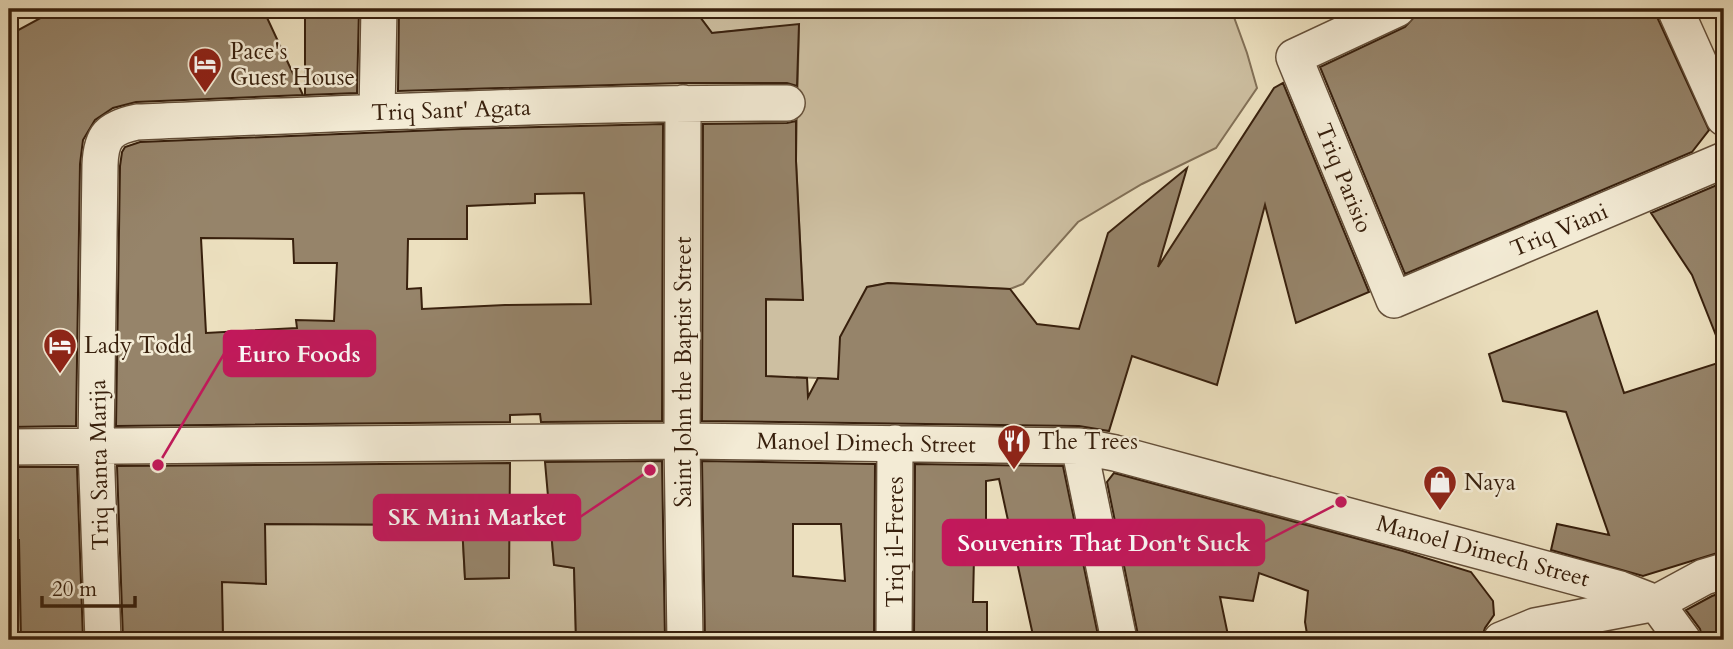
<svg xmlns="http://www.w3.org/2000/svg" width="1733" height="649" viewBox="0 0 1733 649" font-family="Cardo,serif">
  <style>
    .green { fill: #cdbfa1; stroke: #827057; stroke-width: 2 }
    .building { fill: #96846a; stroke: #38200d; stroke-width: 2; fill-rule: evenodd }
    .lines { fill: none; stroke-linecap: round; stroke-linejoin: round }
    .minor-casing { stroke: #65503a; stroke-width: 38 }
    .minor { stroke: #f3ebd5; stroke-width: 35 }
    .labels { text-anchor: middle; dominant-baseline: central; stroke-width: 5; stroke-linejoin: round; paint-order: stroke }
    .poi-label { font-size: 23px; fill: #38200d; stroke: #f3ebd5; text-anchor: start }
    .street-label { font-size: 23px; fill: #38200d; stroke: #f3ebd5 }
    .leader { fill: none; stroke: #c2185b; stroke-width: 2.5 }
    .callout-dot { fill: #c2185b; stroke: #f3ebd5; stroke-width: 2.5 }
    .callout { fill: #c2185b; stroke: #c2185b; stroke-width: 2.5 }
    .callout-label { font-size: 24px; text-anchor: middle; font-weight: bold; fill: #fff }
  </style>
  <rect width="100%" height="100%" fill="#ece0bf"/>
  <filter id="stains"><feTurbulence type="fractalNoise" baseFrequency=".00286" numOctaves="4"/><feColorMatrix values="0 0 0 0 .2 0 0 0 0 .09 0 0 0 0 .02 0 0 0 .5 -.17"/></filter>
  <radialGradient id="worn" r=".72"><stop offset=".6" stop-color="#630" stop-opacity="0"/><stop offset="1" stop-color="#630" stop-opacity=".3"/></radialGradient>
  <path class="green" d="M694 9H1231L1247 53 1257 88 1216 148 1142 184 1078 222 1023 284 1010 289 888 283 867 287 838 379 797 377V403L766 404V329L740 326 739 300H803L796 161 799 25 712 33Z
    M265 524 462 525 465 579 509 578V530H551L554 565 574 568 576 640H223L222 598 197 599Z
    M9 540H19L21 640H9Z"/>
  <path class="building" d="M57 9H263L303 95 136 102 113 108 95 120 83 140 80 164 76 426 9 427V35Z
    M305 9H359L357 93 305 95Z
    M399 9H694L712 33 799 24 797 86 787 83H682L398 91Z
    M1429 9H1655L1657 17 1709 130 1692 152 1405 274 1320 67 1405 27 1415 16Z
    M1283 83 1369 292 1296 323 1265 205 1217 385 1132 356 1109 431 1079 426 702 421 703 124 787 123 796 121V161L803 300 766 299V376L807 378 808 397 818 378 838 379 840 337 867 287 888 283 1010 289 1037 324 1079 329 1108 233 1187 168 1158 267 1274 88Z
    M663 124 662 421 541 422 540 414 510 415V422L116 426 120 166 122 152 125 147 140 142 462 129ZM584 193 591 304 505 305 422 309 421 288 407 289 408 239H467V206L535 203V194ZM201 238 293 239 294 263H337L334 321 296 320 297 328 206 333Z
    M1724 182V353H1723L1692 275 1651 213Z
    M1597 311 1624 393 1724 361V551L1643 576 1551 550 1557 524 1609 535 1566 412 1503 401 1489 354Z
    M662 461 665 640H576L574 568 554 565 545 462Z
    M702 461 875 464 874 640H705ZM793 524H841L845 581 793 576Z
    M510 463 509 578 465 579 462 525 265 524 266 584 222 582 223 640H123L117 466Z
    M915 464 1063 466 1099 640H1034L999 479 986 481V556L974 557 973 602H987V640H914Z
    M9 467H77L83 640H21L19 540H9Z
    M1114 473 1403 551 1471 572 1493 601 1494 615 1485 628 1481 640H1308L1305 622 1308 591 1259 573 1253 601 1220 597 1229 640H1139L1107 482Z
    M1724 592V640H1703L1700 629 1686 610 1712 596Z"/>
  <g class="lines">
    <g class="minor-casing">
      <path id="minor" d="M1397 9 1294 57 1394 300 1724 160
        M1675 9 1724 118
        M683 103 682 441 685 640
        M377 112 379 9
        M1079 446 1119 640
        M9 447 682 441 1079 446 1115 453 1620 589 1656 603 1683 640
        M103 640 96 446 100 165C101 136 109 128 137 122 353 113 570 103 787 103
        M894 640 895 443
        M1501 640 1535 626 1656 603 1704 577 1724 571"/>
    </g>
    <use href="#minor" class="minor"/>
  </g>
  <defs>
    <g id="hotel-pin" transform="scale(1.75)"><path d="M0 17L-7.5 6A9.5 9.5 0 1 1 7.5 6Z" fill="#8f2418" stroke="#f3ebd5"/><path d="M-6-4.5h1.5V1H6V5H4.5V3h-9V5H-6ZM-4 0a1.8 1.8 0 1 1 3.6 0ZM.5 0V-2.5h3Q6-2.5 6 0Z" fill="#fff"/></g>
    <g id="restaurant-pin" transform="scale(1.75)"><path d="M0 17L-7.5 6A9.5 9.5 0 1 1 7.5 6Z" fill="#8f2418" stroke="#f3ebd5"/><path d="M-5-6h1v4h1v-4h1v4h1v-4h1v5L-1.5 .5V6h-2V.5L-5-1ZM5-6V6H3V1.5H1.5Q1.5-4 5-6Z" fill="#fff"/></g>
    <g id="shop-pin" transform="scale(1.75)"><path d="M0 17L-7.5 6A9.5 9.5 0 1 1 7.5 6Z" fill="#8f2418" stroke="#f3ebd5"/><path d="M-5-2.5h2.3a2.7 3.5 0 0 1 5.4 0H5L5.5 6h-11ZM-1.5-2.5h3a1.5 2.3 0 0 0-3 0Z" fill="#fff"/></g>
  </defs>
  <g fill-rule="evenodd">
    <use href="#hotel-pin" x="205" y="64"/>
    <use href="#hotel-pin" x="60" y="345"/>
    <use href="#restaurant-pin" x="1014" y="441"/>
    <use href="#shop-pin" x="1440" y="482"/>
  </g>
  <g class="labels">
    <g class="poi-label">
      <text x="230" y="51">Pace's<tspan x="230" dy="26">Guest House</tspan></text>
      <text x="84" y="345">Lady Todd</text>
      <text x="1038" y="441">The Trees</text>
      <text x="1464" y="482">Naya</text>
    </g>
    <g class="street-label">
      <text transform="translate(451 110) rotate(-2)">Triq Sant' Agata</text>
      <text transform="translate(1344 178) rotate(68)">Triq Parisio</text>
      <text transform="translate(1559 230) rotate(-23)">Triq Viani</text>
      <text transform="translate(683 372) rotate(-90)">Saint John the Baptist Street</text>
      <text transform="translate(866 443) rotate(1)">Manoel Dimech Street</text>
      <text transform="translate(99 465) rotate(-91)">Triq Santa Marija</text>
      <text transform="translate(895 542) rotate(-90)">Triq il-Freres</text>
      <text transform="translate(1483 551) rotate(15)">Manoel Dimech Street</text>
    </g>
  </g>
  <path class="leader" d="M158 465L224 354M650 470L580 517M1341 502L1264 542"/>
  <g class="callout-dot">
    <circle cx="158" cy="465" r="7"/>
    <circle cx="650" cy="470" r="7"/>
    <circle cx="1341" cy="502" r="7"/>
  </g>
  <g class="callout">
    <rect x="224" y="331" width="151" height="45" rx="7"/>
    <rect x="374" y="495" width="206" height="45" rx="7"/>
    <rect x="943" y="520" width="321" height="45" rx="7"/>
  </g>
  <g class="callout-label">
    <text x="299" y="362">Euro Foods</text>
    <text x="477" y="525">SK Mini Market</text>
    <text x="1104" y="551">Souvenirs That Don't Suck</text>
  </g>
  <rect width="1733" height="649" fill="none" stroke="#ece0bf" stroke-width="35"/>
  <rect x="10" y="10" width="1712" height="628" fill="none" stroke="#38200d" stroke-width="3.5"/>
  <rect x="18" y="18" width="1698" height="614" fill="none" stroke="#38200d" stroke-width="2"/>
  <path d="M42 596v10h93v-10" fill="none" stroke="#38200d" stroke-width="3.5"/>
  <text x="52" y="596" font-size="21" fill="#38200d" stroke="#f3ebd5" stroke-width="5" paint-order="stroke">20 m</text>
  <rect width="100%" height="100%" filter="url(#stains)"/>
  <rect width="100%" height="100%" fill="url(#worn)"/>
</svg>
